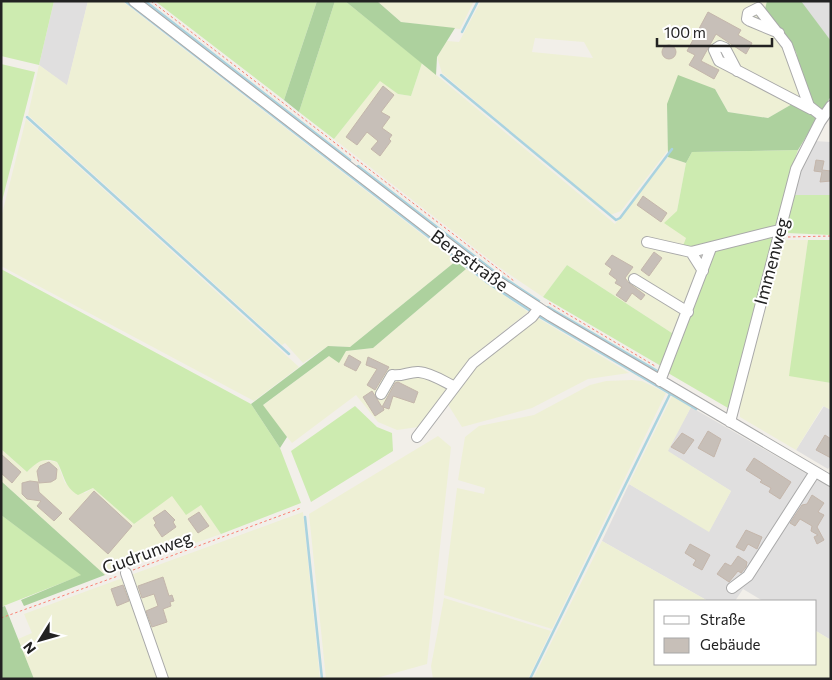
<svg xmlns="http://www.w3.org/2000/svg" width="832" height="680" viewBox="0 0 832 680" font-family="Commissioner,sans-serif">
  <style>
    .residential { fill: #e0dfdf }
    .farmland { fill: #eef0d5; fill-rule: evenodd }
    .grass { fill: #cdebb0 }
    .forest { fill: #add19e }
    .lines { fill: none; stroke-linecap: round; stroke-linejoin: round }
    .stream { stroke: #aad3df; stroke-width: 2.5 }
    .building { fill: #c7bfb8; stroke: #c4b6ab }
    .minor-casing { stroke: #a9a9a9; stroke-width: 12 }
    .path { stroke: #fa8072; stroke-width: 1; stroke-dasharray: 2.5 2.5; stroke-linecap: butt }
    .minor { stroke: #fff; stroke-width: 10 }
    .labels { text-anchor: middle; dominant-baseline: central; stroke-width: 4; stroke-linejoin: round; paint-order: stroke }
    .street-label { font-size: 18px; fill: #222; stroke: #fff }
  </style>
  <rect width="100%" height="100%" fill="#f2efe9"/>
  <path class="residential" d="M54 1H88L67 86 39 65Z
    M801 1H831V41L806 9Z
    M814 141 831 142V195H793L800 169Z
    M824 406 831 410V465L828 469 796 450Z
    M691 407 831 488V640L816 631V601H763L743 589 735 601H708L602 541 629 484 709 531 731 491 667 451Z"/>
  <path class="farmland" d="M88 1H122L456 261 350 347 328 346 303 363 285 343 282 345 28 115 39 65 67 85Z
    M377 1H474L460 29 401 22Z
    M481 1H767L765 9 796 52 806 96 768 118 728 112 715 89 667 104 668 150 621 211 610 215 442 73 437 57 447 41 459 42ZM535 38 584 42 593 58 532 52Z
    M422 63 615 224 668 157 686 163 677 211 697 267V275L675 335 567 265 543 297 499 267 334 139 380 80 398 94 411 96Z
    M26 119 299 367 254 401 1 266V218Z
    M780 240H808L790 375 831 383V410L823 406 796 450 740 417V403Z
    M466 269 528 312 471 357 418 427 397 430 378 422 356 395 292 443 262 406 329 356 346 351 373 348Z
    M536 317 629 373 588 379 532 408 462 427 447 403 473 366Z
    M632 380 642 381 666 393 552 629 444 595 457 488 484 494 485 488 458 480 465 437 479 426 534 415 590 385 606 381Z
    M672 396 691 407 668 451 731 491 709 532 629 484Z
    M438 436 451 447 427 664 373 679H326L309 514Z
    M1 449 27 472 36 463 44 460 57 462 65 483 85 493 93 488 134 524 172 495 201 504 221 534 105 575 1 481Z
    M303 512 320 679H168L151 633 142 637 148 644 160 679H34L18 639 32 633 24 614Z
    M602 541 708 601H656V664H816V631L831 640V679H533Z
    M444 598 551 631 528 679H433L431 666Z"/>
  <path class="grass" d="M1 1H54L39 65 1 56Z
    M155 1H317L284 100Z
    M335 1H345L422 63 411 96 398 94 380 81 334 139 299 112Z
    M1 64 35 72 1 205Z
    M798 150 790 173 779 221 774 228 701 248 683 246 686 238 664 223 677 211 686 163 692 152Z
    M793 195H831V235L787 233 785 229Z
    M770 236 773 240 728 408 668 373 713 254 718 249Z
    M808 240H831V383L789 376Z
    M567 265 675 335 661 366 543 297Z
    M1 269 251 404 280 448 301 503 221 534 201 505 186 515 172 496 134 524 93 488 78 495C64 487 64 474 57 462 43 457 37 462 27 472L1 449Z
    M355 406 377 427 392 433 393 451 311 502 291 451Z
    M1 515 82 575 1 607Z"/>
  <path class="forest" d="M317 1H335L299 112 284 100Z
    M345 1H377L401 22 455 28 437 57 436 75Z
    M767 1H801L831 41V96L798 150 692 152 686 163 668 157 667 104 678 75 715 89 728 112 768 118 806 96 796 52 765 9Z
    M456 261 466 269 373 348 346 351 339 363 329 356 263 405 287 437 280 448 251 404 328 346 350 347Z
    M1 481 105 575 24 606 21 600 81 575 1 515Z
    M5 606 34 679H1V607Z"/>
  <g class="lines">
    <path class="stream" d="M125 1 488 283 529 310
      M145 1 350 160
      M462 32 478 1
      M441 75 616 220 620 218 672 149
      M27 117 289 354
      M358 166 495 272 539 301
      M548 307 659 372
      M540 317 696 409
      M305 517 322 679
      M530 679 670 394"/>
  </g>
  <path class="building" d="M708 12 741 30 738 35 752 43 746 54 716 34 701 61 719 70 714 79 689 65 695 55 687 51Z
    M662 52a7 7 0 1 1 14 0a7 7 0 1 1-14 0Z
    M383 86 394 95 381 112 390 117 382 128 392 135 389 139 391 141 380 156 371 149 378 141 367 132 357 145 346 137Z
    M816 160 824 161 822 170 831 171V181L820 182 822 172 814 171Z
    M643 196 667 213 661 222 637 205Z
    M654 252 662 258 649 276 641 270Z
    M612 255 633 267 625 278 629 283 645 295 641 300 632 293 626 302 616 295 622 287 615 283 617 280 609 274 612 269 605 264Z
    M349 355 361 362 356 371 344 365Z
    M368 357 389 367 375 390 367 385 377 369 366 365Z
    M398 382 418 392 414 403 393 396 389 409 383 407 384 410 375 416 363 397 372 391 382 407 395 383Z
    M708 431 721 439 714 457 698 448Z
    M682 433 694 440 684 454 671 447Z
    M825 435 831 439V458L816 450Z
    M1 454 21 472 12 483 1 473Z
    M754 458 791 482 780 499 769 492 771 488 760 482 762 480 746 470Z
    M49 462 57 469 56 479 51 482 39 483 37 471 40 466Z
    M30 481 38 482 39 492 62 513 54 521 37 506 41 501 27 499 22 494V483Z
    M94 491 132 526 108 554 69 519Z
    M812 495 824 503 818 512 824 515 817 527 824 540 817 544 814 537 818 535 811 531 812 526 800 519 795 526 790 523 802 505 807 504Z
    M165 510 175 520 173 522 176 527 162 537 154 525 156 523 153 518Z
    M199 512 209 526 198 533 188 519Z
    M746 530 762 537 757 549 748 544 744 551 736 547Z
    M690 544 710 555 702 570 693 565 696 560 685 553Z
    M738 556 747 562 746 567 741 573 738 571 729 582 717 574 725 563 731 566Z
    M163 577 169 596 172 595 174 601 170 602 171 606 163 609 167 622 152 627 146 611 158 606 154 594 142 598 138 586Z
    M123 585 129 601 117 606 111 589Z"/>
  <g class="lines">
    <g class="minor-casing">
      <path id="minor" d="M134 1 491 277 551 316 831 481
        M779 33 750 21 747 19 748 13 758 8 787 45 809 106 823 117
        M737 71 725 48 720 46 714 50 719 61 811 109
        M647 242 691 252 779 230
        M691 252 703 271
        M634 279 688 312
        M660 381 711 248
        M381 394 392 375C402 377 410 371 419 372 431 373 443 381 453 386
        M730 422 796 169 820 122 831 106
        M417 437 473 363 532 317 539 308
        M126 573 163 679
        M732 588 748 576 815 472"/>
    </g>
    <path class="path" d="M151 1 514 281
      M788 237 831 236
      M549 303 655 366
      M133 570 301 508
      M1 618 118 576"/>
    <use href="#minor" class="minor"/>
  </g>
  <g class="labels">
    <g class="street-label">
      <text transform="translate(470 260) rotate(36)">Bergstraße</text>
      <text transform="translate(771 261) rotate(-75)">Immenweg</text>
      <text transform="translate(147 552) rotate(-20)">Gudrunweg</text>
    </g>
  </g>
  <rect width="832" height="680" fill="none" stroke="#222222" stroke-width="5"/>
  <rect x="654" y="600" width="162" height="65" fill="#ffffff" stroke="#a7a7a7"/>
  <rect x="664" y="616" width="25" height="8" fill="#ffffff" stroke="#a7a7a7"/>
  <text x="700" y="625" font-size="15" fill="#222222">Straße</text>
  <rect x="664" y="638" width="25" height="15" fill="#c7bfb8" stroke="#a7a7a7"/>
  <text x="700" y="650" font-size="15" fill="#222222">Gebäude</text>
  <g transform="translate(40 640) rotate(233)" stroke="#ffffff" stroke-width="4" paint-order="stroke">
  <path d="M0-4L9 19L0 12L-9 19Z" fill="#222222"/>
  <text y="-8" font-size="14" font-weight="bold" text-anchor="middle" fill="#222222">N</text>
  </g>
  <path d="M657 38v8h115v-8" fill="none" stroke="#222222" stroke-width="2.5"/>
  <text x="664" y="38" font-size="15" fill="#222222" stroke="#ffffff" stroke-width="4" paint-order="stroke">100 m</text>
</svg>
